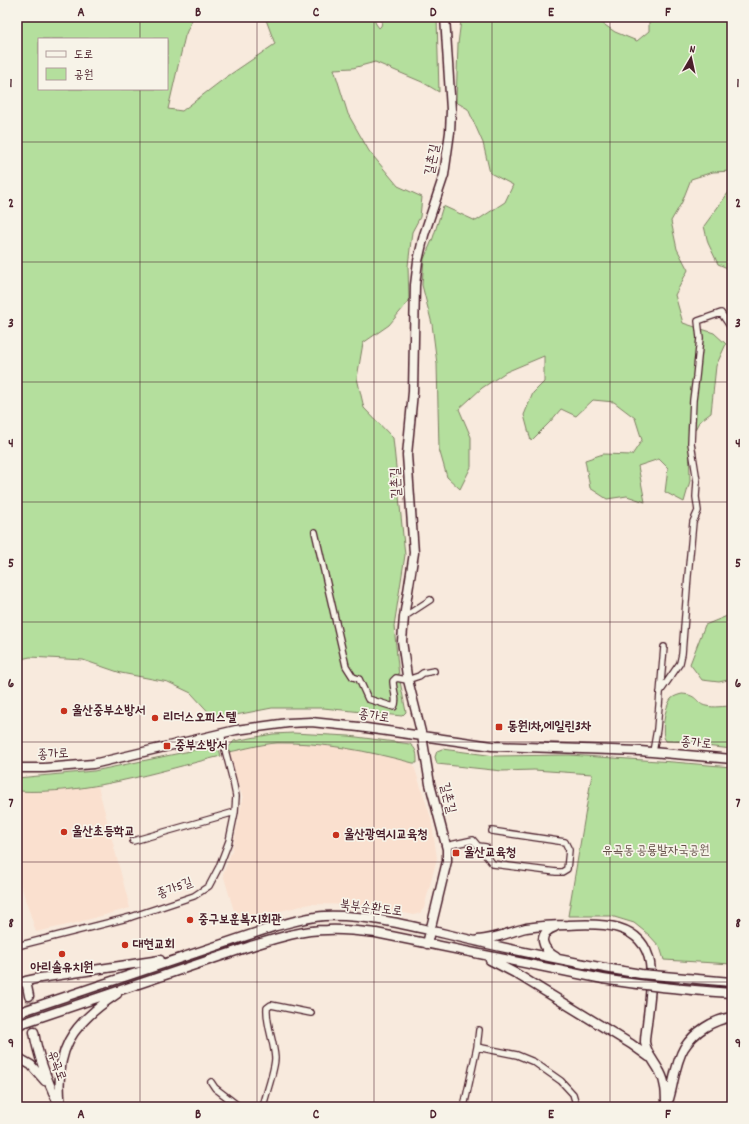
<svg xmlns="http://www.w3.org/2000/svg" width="749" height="1124" viewBox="0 0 749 1124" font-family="Dekko,'Poor Story',sans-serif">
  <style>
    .built { fill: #fae0cf }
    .green { fill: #b4df9d; stroke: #7f7f64; fill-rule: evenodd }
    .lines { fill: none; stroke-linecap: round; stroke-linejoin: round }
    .secondary-tunnel { stroke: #d5c1b9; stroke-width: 8; stroke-dasharray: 8 4; stroke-linecap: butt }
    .street-casing { stroke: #4a1f2b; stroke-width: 8 }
    .secondary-casing { stroke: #4a1f2b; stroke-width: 11 }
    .street { stroke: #f7f3e8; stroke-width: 5.5 }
    .secondary { stroke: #f7f3e8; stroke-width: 8 }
    .secondary-bridge-casing { stroke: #4a1f2b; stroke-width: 11; stroke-linecap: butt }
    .secondary-bridge { stroke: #f7f3e8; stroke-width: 8 }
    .grid { fill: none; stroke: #4a1f2b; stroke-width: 1; stroke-opacity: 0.55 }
    .poi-dot { fill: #c8321e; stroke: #f7f3e8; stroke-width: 1.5 }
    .labels { text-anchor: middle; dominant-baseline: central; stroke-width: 3.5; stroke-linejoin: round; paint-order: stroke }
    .street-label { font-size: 13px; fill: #4a1f2b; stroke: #f7f3e8 }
    .poi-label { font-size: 13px; font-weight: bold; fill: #4a1f2b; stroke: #f7f3e8; text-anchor: start }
    .park-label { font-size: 13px; fill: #644f48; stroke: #f7f3e8 }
    .neatline { fill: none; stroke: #4a1f2b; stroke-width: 1.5 }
    .grid-label { font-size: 13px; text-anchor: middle; font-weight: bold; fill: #4a1f2b }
  </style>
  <rect width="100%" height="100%" fill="#f8eadd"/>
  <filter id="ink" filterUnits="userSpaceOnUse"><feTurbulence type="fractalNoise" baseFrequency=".025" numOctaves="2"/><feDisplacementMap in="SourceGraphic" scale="8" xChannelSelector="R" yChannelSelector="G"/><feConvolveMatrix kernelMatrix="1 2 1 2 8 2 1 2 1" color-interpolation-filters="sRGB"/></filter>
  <g filter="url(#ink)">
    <path class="built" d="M276 743 311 744 354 749 413 763 431 818 437 858 424 908 420 913 414 915 366 905 310 904 237 921 223 874 232 850 243 798 229 759V752Z
      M98 786 130 908 72 924 36 932 17 873V791L40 792Z"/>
    <path class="green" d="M17 17H193L185 36 168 109 182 111 225 78 275 44 265 17H373L376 24 379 28 381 26 383 17H437L439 92 422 82 375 62 353 68 334 69 348 114 369 151 398 186 422 197 420 217 412 232 408 266 409 301 389 325 363 343 357 378 364 408 393 438 405 555 394 626 399 676 406 712 402 716 323 708H272L215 719 191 693 168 682 121 673 83 660 30 657 17 660ZM39 39H167V89H39Z
      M463 17H593L615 32 637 41 649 31V17H732V171L713 172 691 179 682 202 671 221 677 249 688 270 675 295 683 323 714 333 726 344 716 366 711 413 699 422 689 441 690 481 684 502 665 492 668 468 659 459 638 466 645 502 627 496 607 499 590 488 585 460 603 454 632 455 642 440 635 418 614 402 593 400 576 416 561 409 550 422 531 441 524 415 533 393 544 382V356L506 372 482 388 459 409 471 437V467L460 489 447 477 439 449 437 364 432 324 422 285 424 259 433 238 443 206 476 221 505 202 513 185 490 173 483 143 468 109 456 102 458 44 461 20Z
      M732 172V270L718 264 708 243 704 226 731 189Z
      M732 614V679L719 682 702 680 690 664 705 625Z
      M682 694C699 695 696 704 706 706 714 708 724 706 732 706V749L705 746 695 742 666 741C660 735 665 706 671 699 674 696 678 695 682 694Z
      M293 733 349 736 410 744C417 749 417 754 417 763H413C368 751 323 742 277 743 261 744 245 749 229 752L228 748 234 741 273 734Z
      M214 746 219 749 221 756C155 772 86 795 17 791V778L94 771Z
      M442 749 495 756 569 755 673 762 732 767V964L664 960 660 947 649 935 634 923 611 916H568L592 774 534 770 502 771 437 764 435 757 437 751Z"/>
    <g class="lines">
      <path class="secondary-tunnel" d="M29 996 34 1032"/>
      <g class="street-casing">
        <path id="street" d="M315 532 346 666 353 677 359 679 368 699 394 707C398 701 393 689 393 681L396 678 407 680 419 676 423 673 434 671
          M404 617 430 600
          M660 692 680 663 682 654 688 576 693 522 698 511 696 497 697 481 691 443 693 400 696 377 700 338 698 321 721 313 732 329
          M653 752 657 729 664 647
          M133 841 235 812
          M446 846 473 840 493 864 556 872H562L567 869 569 850 565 842 492 831
          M478 846 486 847
          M17 946 131 917 194 896 209 886 219 867 229 841 235 812 236 796 233 781 221 734
          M477 1047 479 1030
          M211 1082 215 1088 237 1105 238 1107
          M263 1107C266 1093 275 1070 275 1058 274 1041 266 1025 267 1008L271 1005 311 1013
          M464 1107 477 1047 517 1055 534 1062 561 1081 573 1094 577 1107"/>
      </g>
      <g class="secondary-casing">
        <path id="secondary" d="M17 768H44L93 764 236 730 288 723 311 722 359 727 492 746 640 751 732 759
          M555 927C536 934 542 949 556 957
          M478 940C496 939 509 932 526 928 539 926 554 925 568 925 600 923 643 922 650 963 653 983 649 1004 647 1024 646 1030 645 1036 645 1042 646 1053 655 1062 660 1072 666 1083 666 1094 666 1107
          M427 944 447 861V849L430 784 422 736 407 676 402 641 404 617 414 553 407 455 413 392 415 285 418 261 424 235 444 175 450 132 451 110 445 17
          M490 960 515 973 631 1044 649 1057
          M26 981 29 996
          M17 984 26 981 40 978 160 960
          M17 1013 276 926C292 922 308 917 324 916 377 914 429 931 480 942 521 952 563 960 605 968
          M17 1025 248 947C274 939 300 930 327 930 343 929 359 931 376 933L603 979
          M34 1032C38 1057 47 1080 58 1103
          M17 1057 31 1065 45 1081
          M669 1099C674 1083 675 1063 684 1048 695 1031 713 1020 732 1017
          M61 1107C54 1051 70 1025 117 994"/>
      </g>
      <use href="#street" class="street"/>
      <use href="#secondary" class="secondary"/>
      <g class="secondary-bridge-casing">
        <path id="secondary-bridge" d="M605 968 641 974 731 982
          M603 979C645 986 688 990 731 993"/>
      </g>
      <use href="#secondary-bridge" class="secondary-bridge"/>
    </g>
  </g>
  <path class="grid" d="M140 17V39M257 17V1107M374 17V1107M492 17V1107M610 17V1107M140 89V1107M17 142H732M17 262H732M17 382H732M17 502H732M17 622H732M17 742H732M17 862H732M17 982H732"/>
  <g class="poi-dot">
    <circle cx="64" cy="711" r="4"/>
    <circle cx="155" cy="718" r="4"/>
    <rect x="495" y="723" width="8" height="8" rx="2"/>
    <rect x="163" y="742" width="8" height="8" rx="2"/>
    <circle cx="64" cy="832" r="4"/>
    <circle cx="336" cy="835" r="4"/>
    <rect x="452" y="849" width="8" height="8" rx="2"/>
    <circle cx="190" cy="920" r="4"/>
    <circle cx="125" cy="945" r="4"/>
    <circle cx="62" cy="954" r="4"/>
  </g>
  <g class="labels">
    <g class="street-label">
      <text transform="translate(433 160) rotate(-79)">길촌길</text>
      <text transform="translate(397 483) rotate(-93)">길촌길</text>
      <text transform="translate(374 717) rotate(8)">종가로</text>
      <text transform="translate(696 744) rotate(5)">종가로</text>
      <text transform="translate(53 755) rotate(-3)">종가로</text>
      <text transform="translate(447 798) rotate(76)">길촌길</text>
      <text transform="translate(175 889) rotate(-21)">종가5길</text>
      <text transform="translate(371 909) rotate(7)">북부순환도로</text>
      <text transform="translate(56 1066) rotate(70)">유곡로</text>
    </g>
    <g class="poi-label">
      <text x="72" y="711">울산중부소방서</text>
      <text x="163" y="718">리더스오피스텔</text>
      <text x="507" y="727">동원1차,에일린3차</text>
      <text x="175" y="746">중부소방서</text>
      <text x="72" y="832">울산초등학교</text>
      <text x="344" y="835">울산광역시교육청</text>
      <text x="464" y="853">울산교육청</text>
      <text x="198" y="920">중구보훈복지회관</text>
      <text x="133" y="945">대현교회</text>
      <text x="62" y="968" text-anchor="middle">아리솔유치원</text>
    </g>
    <g class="park-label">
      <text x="656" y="851">유곡동 공룡발자국공원</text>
    </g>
  </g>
  <rect width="749" height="1124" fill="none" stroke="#f7f3e8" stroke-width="44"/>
  <rect x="38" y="38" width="130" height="52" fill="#f7f3e8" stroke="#b29e9c"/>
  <rect x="46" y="51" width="20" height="6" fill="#f7f3e8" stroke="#b29e9c"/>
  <text x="74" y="58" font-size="12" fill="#4a1f2b">도로</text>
  <rect x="46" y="68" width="20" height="12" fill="#b4df9d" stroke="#b29e9c"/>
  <text x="74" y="78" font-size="12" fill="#4a1f2b">공원</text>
  <g transform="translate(691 58) rotate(9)" stroke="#f7f3e8" stroke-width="3" paint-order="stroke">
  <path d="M0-3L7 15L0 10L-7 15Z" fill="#4a1f2b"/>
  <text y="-6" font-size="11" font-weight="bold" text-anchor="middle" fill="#4a1f2b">N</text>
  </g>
  <rect x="22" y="22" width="705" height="1080" class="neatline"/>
  <g class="grid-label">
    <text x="81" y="16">A</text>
    <text x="198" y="16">B</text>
    <text x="316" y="16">C</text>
    <text x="433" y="16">D</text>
    <text x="551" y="16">E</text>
    <text x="668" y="16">F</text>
    <text x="11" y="87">1</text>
    <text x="738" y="87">1</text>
    <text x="11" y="207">2</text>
    <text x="738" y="207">2</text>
    <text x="11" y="327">3</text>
    <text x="738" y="327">3</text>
    <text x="11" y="447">4</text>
    <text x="738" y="447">4</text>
    <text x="11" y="567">5</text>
    <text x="738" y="567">5</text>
    <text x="11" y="687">6</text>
    <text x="738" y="687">6</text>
    <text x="11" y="807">7</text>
    <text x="738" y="807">7</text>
    <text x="11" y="927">8</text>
    <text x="738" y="927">8</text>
    <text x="11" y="1047">9</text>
    <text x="738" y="1047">9</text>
    <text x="81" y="1118">A</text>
    <text x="198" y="1118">B</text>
    <text x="316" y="1118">C</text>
    <text x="433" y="1118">D</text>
    <text x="551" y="1118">E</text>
    <text x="668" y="1118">F</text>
  </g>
</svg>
